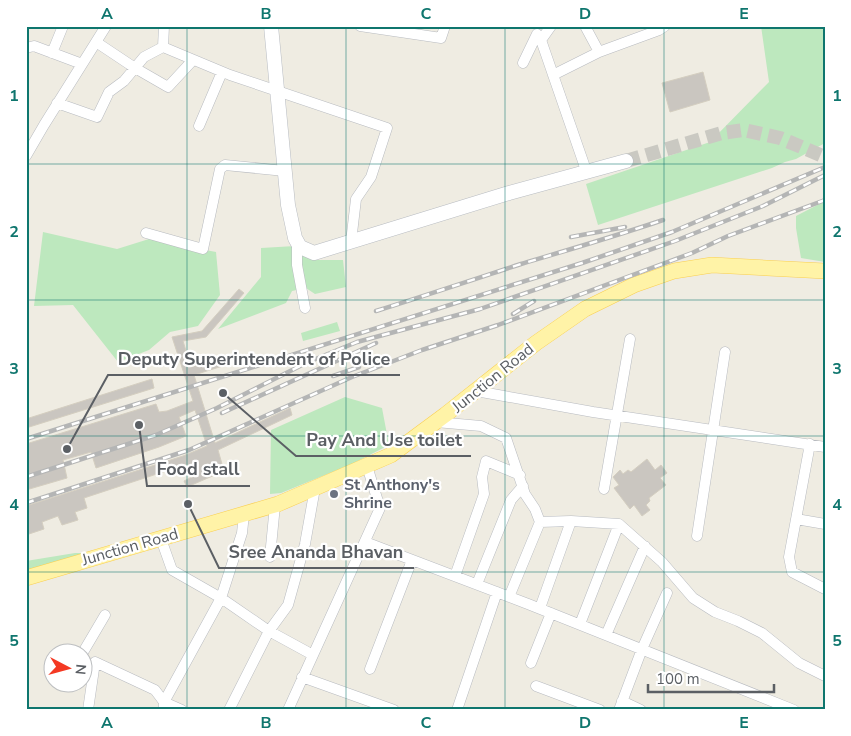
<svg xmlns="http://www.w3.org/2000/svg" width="851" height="736" viewBox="0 0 851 736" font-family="'Nunito Sans',sans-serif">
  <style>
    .green { fill: #bde8be }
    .building { fill: #cac6c0; stroke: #d4cec0 }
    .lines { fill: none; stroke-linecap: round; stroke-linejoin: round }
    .secondary-tunnel { stroke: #cac9c2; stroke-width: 14; stroke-dasharray: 14 7; stroke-linecap: butt }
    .minor-casing { stroke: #b8bbc0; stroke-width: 11 }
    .secondary-casing { stroke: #b8bcc2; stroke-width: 15 }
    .primary-casing { stroke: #facf50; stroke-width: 16 }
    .minor { stroke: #fff; stroke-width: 10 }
    .secondary { stroke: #fff; stroke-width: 14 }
    .primary { stroke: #fff3a7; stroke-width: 15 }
    .rail-casing { stroke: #b4b5b5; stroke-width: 4.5 }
    .rail { stroke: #fff; stroke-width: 2.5; stroke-dasharray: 8; stroke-linecap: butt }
    .grid { fill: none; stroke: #0f766e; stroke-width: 1; stroke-opacity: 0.55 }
    .worship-dot { fill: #6b7280; stroke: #fff; stroke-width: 2 }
    .labels { text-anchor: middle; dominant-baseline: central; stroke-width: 4.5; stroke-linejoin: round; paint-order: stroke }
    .street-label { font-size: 16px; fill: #5b5f64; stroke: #fff }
    .worship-label { font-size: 16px; font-weight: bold; fill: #5b616d; stroke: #fff; text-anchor: start }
    .leader { fill: none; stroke: #5b5f64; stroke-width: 2 }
    .callout-dot { fill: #5b5f64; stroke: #fff; stroke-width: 2 }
    .callout-label { font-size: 18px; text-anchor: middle; font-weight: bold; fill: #5b5f64; stroke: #fff; stroke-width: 4.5; stroke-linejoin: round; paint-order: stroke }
    .neatline { fill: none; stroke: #0f766e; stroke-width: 2 }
    .grid-label { font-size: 16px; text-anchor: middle; font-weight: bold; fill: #0f766e }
  </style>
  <rect width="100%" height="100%" fill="#efece2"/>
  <path class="green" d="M761 26H825V143L796 159 785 162 772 168 598 225 586 184 710 142 769 82Z
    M825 201V262L801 258 796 228V216Z
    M43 232 117 249 149 239 216 252 220 295 198 326 170 332 149 350 118 362 73 305 34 306Z
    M295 246 314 260H343L346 287 315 294 306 288 292 291 286 303 218 329 261 277V248Z
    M337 322 340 331 303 341 301 333Z
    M345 397 382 408 389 445 352 464 281 493 270 494 271 430Z
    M75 553H91L26 573V561Z"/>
  <path class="building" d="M703 72 710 100 670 112 662 83Z
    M239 289 244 293 206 337 183 341 191 367 227 356 229 364 194 375 215 443 290 408 292 415 218 450 224 471 187 487 184 481 194 476 187 464 84 498 87 508 75 512 78 520 62 525 58 516 42 522 44 529 26 535V506L183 456 207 446 195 410 179 417 186 436 159 447 96 468 91 452 63 460 67 478 26 490V444L156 404 159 412 167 411 193 401 172 337 202 331Z
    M152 379 154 388 26 428V419Z
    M647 459 655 470 661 465 667 473 660 478 666 485 649 498 650 501 646 505 650 510 642 516 634 505 630 509 614 488 619 485 613 477 620 470 623 474 628 470 631 472Z"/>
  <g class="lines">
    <path class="secondary-tunnel" d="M626 161 722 133 744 130 780 138 825 157"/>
    <g class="minor-casing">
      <path id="minor" d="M164 26 163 47 230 75 387 128 371 177 356 199 351 242
        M360 26 441 38 445 26
        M585 26 599 52 659 30 665 26
        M537 34 541 40 587 173
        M541 40 551 26
        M96 42 135 68 168 87 193 60
        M26 48 34 46 82 64
        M52 53 63 26
        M523 63 537 34
        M553 75 599 52
        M57 103 97 117 109 92 124 81 144 57 163 47
        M199 126 222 72
        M26 156 44 125 106 26
        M146 233 203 249 220 169 225 165 285 171
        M297 242V265L305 308
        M476 391 593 412 825 447
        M436 422 481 426 506 438 525 494 535 509 540 522 571 521 619 524 662 562 693 598 715 612 738 621 762 633 799 663 825 676
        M810 444 789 557 792 572 825 589
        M604 489 630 339
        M796 519 825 524
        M697 536 725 352
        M161 539 172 570 221 598 269 631 313 655
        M365 542 528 604 794 710
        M270 557 275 505
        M455 576 484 494 482 477 486 461 520 475
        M477 584 511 500 523 486
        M509 597 540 522
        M540 608 571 521
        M580 624 619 524
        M606 635 645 546
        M82 654 105 615
        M531 663 551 613
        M370 669 412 560
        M302 677 394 710
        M536 686 600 710
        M622 701 641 710
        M88 710 95 662 155 690 164 702 221 598 242 533 244 514
        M164 710V702L182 710
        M229 710 269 631 288 605 305 544 315 488
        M288 710 380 508 367 466
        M457 710 497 592
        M619 710 642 649 667 593"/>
    </g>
    <g class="secondary-casing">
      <path id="secondary" d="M271 26 288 205 295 238 300 247 314 253 509 193 626 161"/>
    </g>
    <g class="primary-casing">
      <path id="primary" d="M26 578 278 504 391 455 445 415 536 343 585 309 634 285 674 271 712 265 825 271"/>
    </g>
    <use href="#minor" class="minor"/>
    <use href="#secondary" class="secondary"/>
    <use href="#primary" class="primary"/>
    <g class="rail-casing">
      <path id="rail" d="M571 237 625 227
        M376 311C424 296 472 280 521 264 568 250 616 236 663 220
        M513 314 534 301
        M333 376 359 367
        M222 413 376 343
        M26 439 582 263 672 232 825 167
        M26 477 156 435 217 408 306 363 357 342 480 309 675 241 763 206 825 175
        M26 503 189 450 352 377 422 350 498 325 692 253 728 236 825 200"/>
    </g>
    <use href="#rail" class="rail"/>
  </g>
  <path class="grid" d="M187 26V710M346 26V710M505 26V710M664 26V710M26 164H825M26 300H825M26 436H825M26 572H825"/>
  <circle class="worship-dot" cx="334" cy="494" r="5"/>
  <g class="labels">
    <g class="street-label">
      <text transform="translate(493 378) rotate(-39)">Junction Road</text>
      <text transform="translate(130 547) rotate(-16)">Junction Road</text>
    </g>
    <g class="worship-label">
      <text x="344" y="485">St Anthony's<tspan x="344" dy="18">Shrine</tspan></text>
    </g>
  </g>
  <path class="leader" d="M67 449L108 375H400M223 393L296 456H471M139 425L147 486H250M188 504L219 568H414"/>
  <g class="callout-dot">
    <circle cx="67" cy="449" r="5"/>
    <circle cx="223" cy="393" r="5"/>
    <circle cx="139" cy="425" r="5"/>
    <circle cx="188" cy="504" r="5"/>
  </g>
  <g class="callout-label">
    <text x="254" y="365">Deputy Superintendent of Police</text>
    <text x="384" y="446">Pay And Use toilet</text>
    <text x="198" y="475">Food stall</text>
    <text x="316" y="558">Sree Ananda Bhavan</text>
  </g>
  <rect width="851" height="736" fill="none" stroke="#ffffff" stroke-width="55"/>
  <g transform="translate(68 668) rotate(96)"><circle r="24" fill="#ffffff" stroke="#bdbfc1"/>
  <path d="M0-4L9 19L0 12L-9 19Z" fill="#f43923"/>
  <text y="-8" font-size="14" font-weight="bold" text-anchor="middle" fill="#5b5f64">N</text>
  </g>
  <path d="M648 684v8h126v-8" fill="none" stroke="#5b5f64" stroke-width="2.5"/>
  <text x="656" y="684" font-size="15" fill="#5b5f64" stroke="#ffffff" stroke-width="4" paint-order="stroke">100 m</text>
  <rect x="28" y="28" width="796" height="680" class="neatline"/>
  <g class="grid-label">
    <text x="107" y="19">A</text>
    <text x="266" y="19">B</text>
    <text x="426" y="19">C</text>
    <text x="585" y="19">D</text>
    <text x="744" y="19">E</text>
    <text x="14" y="101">1</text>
    <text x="837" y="101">1</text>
    <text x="14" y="237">2</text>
    <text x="837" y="237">2</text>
    <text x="14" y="374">3</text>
    <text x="837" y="374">3</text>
    <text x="14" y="510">4</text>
    <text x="837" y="510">4</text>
    <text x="14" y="646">5</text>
    <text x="837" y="646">5</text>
    <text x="107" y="728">A</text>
    <text x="266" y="728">B</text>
    <text x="426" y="728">C</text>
    <text x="585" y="728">D</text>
    <text x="744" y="728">E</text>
  </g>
</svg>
